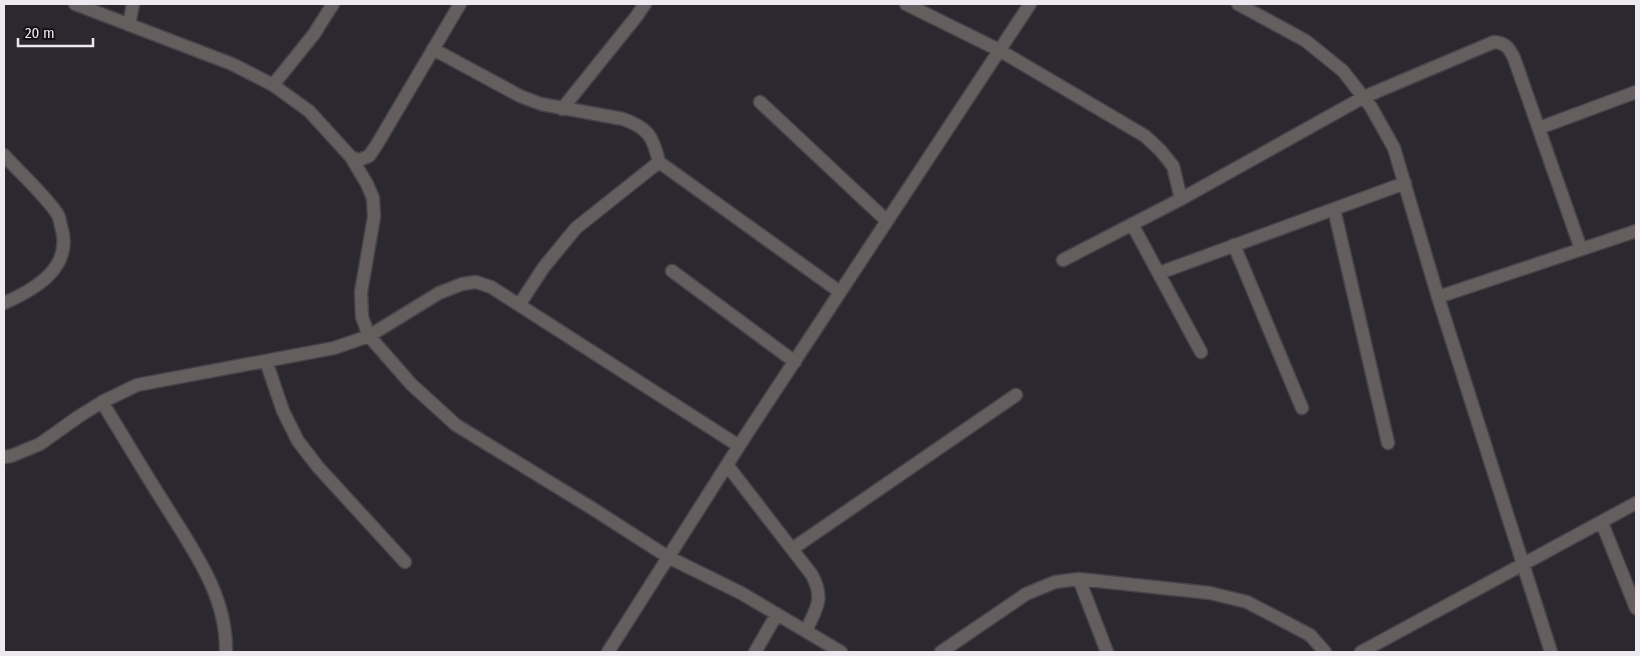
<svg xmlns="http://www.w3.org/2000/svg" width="1640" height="656" viewBox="0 0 1640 656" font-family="'Fira Sans Condensed',sans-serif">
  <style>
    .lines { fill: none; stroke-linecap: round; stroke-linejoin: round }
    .minor-casing { stroke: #47434b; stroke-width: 15 }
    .minor { stroke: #645f5e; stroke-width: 12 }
  </style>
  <rect width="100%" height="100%" fill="#2c2830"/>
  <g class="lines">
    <g class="minor-casing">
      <path id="minor" d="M75 4 232 64 273 85 309 111 351 157 359 160 369 156 376 146 460 4
        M906 4 999 50 1145 136 1160 150 1173 166 1181 199 1063 260
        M1238 4 1306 41 1343 71 1371 107 1394 148 1438 297 1551 652
        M129 25 133 4
        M433 49 520 96 541 104 623 119C648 128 653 136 659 162
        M273 85 314 34 333 4
        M760 102 887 221
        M562 109 636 17 645 4
        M1539 128 1636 92
        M4 155C19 172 47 197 58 215 60 219 60 223 61 226 74 267 36 289 4 303
        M351 157 367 184 373 198 374 217 361 292 362 317 369 336 411 384 456 425 590 507 668 557 741 593 841 652
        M1181 199 1364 97 1494 42C1506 43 1509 48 1514 58L1581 249
        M1334 209 1388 443
        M1132 224 1201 352
        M1234 245 1302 408
        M672 271 795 362
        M1159 273 1405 183
        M1438 297 1636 231
        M519 305 544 267 576 228 659 162 840 292
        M266 361 283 411 298 441 318 467 405 562
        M102 402C123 436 143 470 164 503 193 550 227 595 226 652
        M4 457 11 456 40 444 78 417 102 402 137 385 334 348 369 336 439 293 462 284 476 282 491 287 739 446
        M727 465 812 575C825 600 816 608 806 631
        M1602 523 1636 608
        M792 549 1016 395
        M1079 579 1107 652
        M608 652 746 435 1030 4
        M755 652 777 614
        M941 652 1026 594 1055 582 1079 579 1210 593 1247 602 1310 635 1325 652
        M1361 652 1636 503"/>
    </g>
    <use href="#minor" class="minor"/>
  </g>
  <rect width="1640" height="656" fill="none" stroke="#ece9ef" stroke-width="10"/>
  <path d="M18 38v8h75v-8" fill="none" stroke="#ece9ef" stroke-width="2.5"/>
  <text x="25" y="38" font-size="15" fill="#ece9ef" stroke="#141215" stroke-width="4" paint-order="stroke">20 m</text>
</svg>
